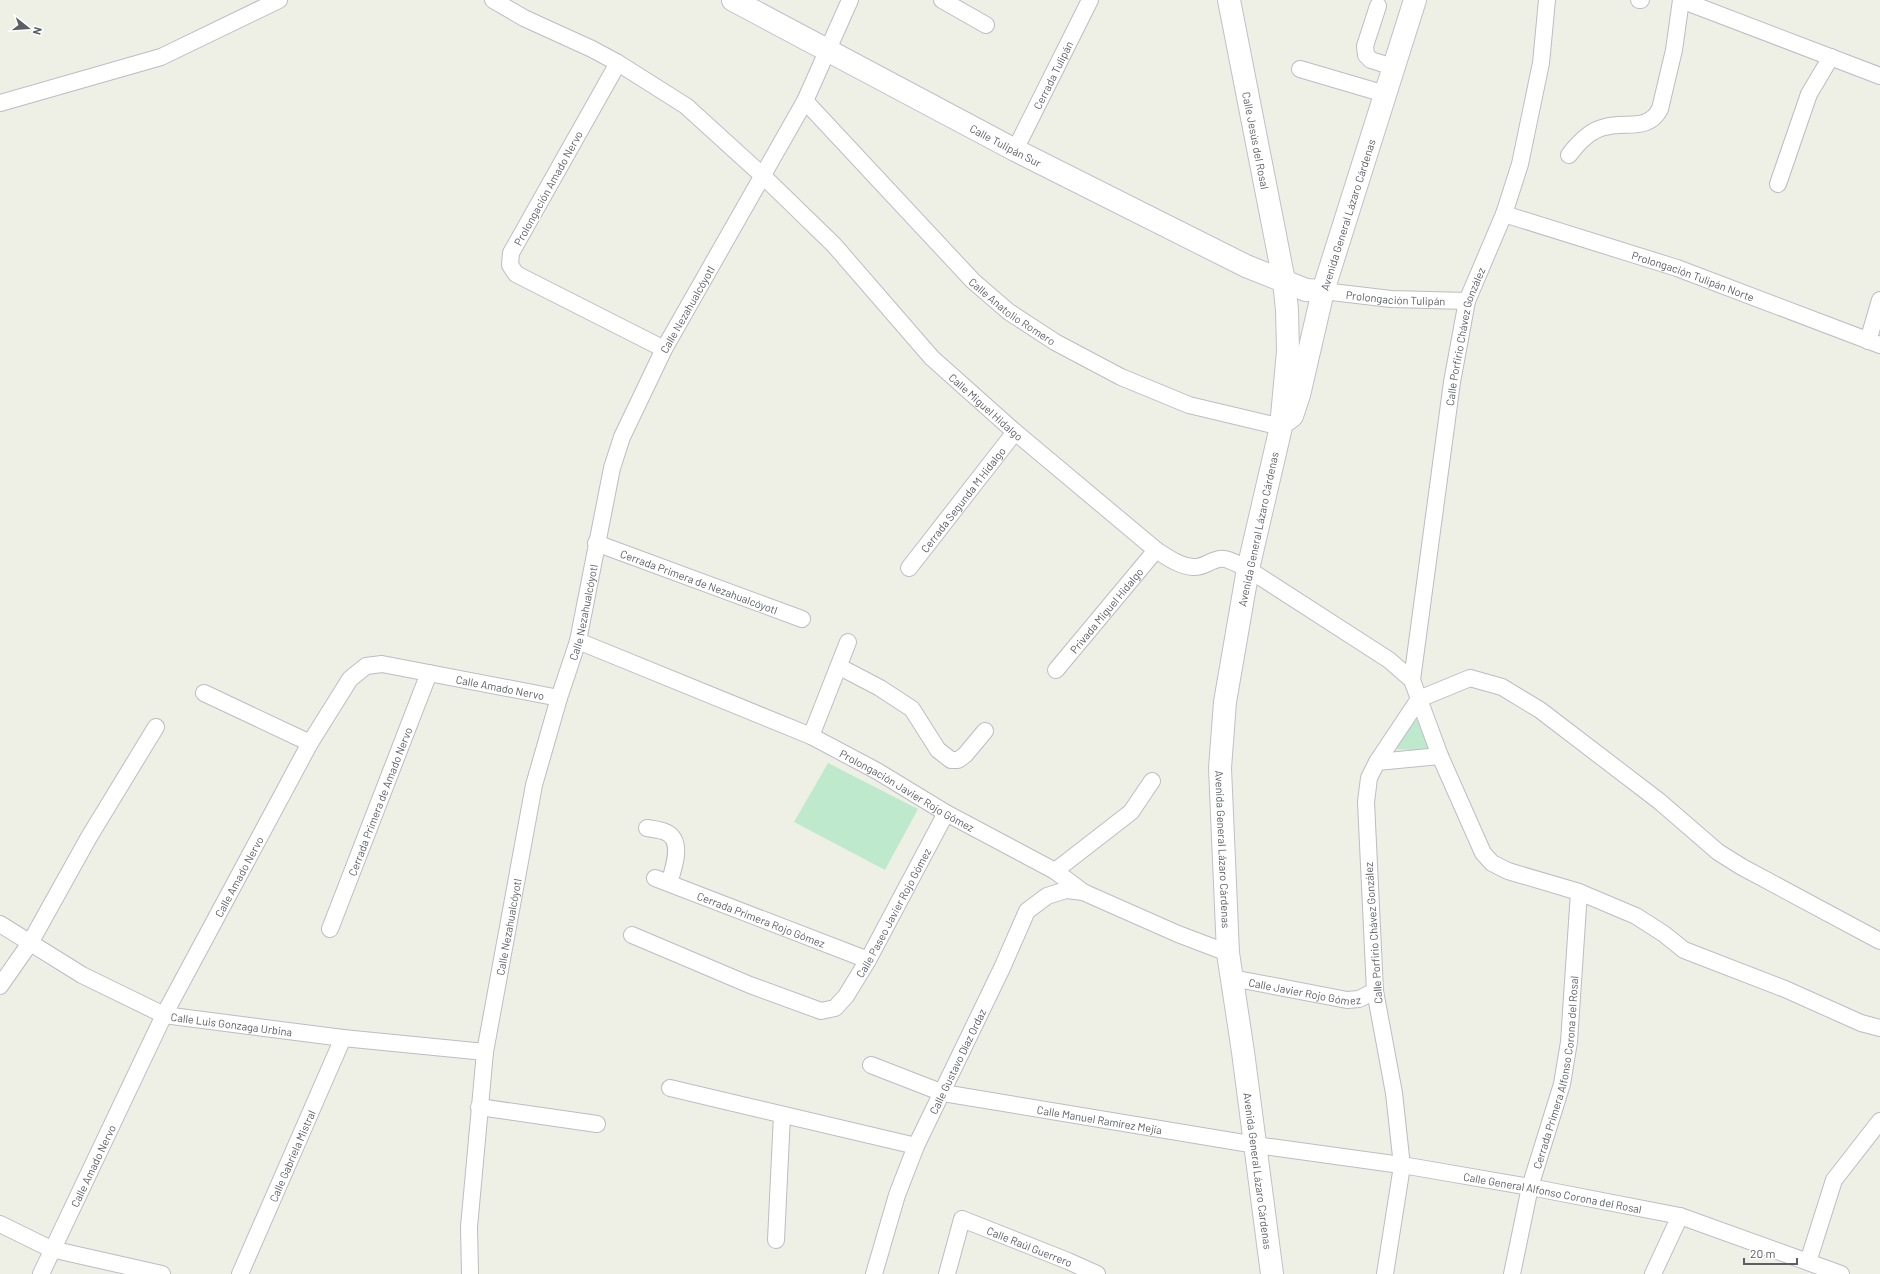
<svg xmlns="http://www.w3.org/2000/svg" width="1880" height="1274" viewBox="0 0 1880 1274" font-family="Barlow,sans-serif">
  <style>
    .green { fill: #bfe9cc }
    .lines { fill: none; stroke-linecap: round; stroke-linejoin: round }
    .street-casing { stroke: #bcbcc4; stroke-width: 18 }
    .secondary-casing { stroke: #bfc0c9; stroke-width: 24 }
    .street { stroke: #fff; stroke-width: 16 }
    .secondary { stroke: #fff; stroke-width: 22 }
    .labels { text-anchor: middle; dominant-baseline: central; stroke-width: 3; stroke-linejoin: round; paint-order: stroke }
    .street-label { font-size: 11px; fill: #5c5e66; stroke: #fff }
  </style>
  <rect width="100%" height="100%" fill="#eff0e5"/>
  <path class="green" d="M1421 714 1435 751 1392 749Z
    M828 763 918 809 885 870 794 822Z"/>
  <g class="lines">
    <g class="street-casing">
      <g id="street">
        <path id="s1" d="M493 0 524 18 592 49 618 63 686 106 762 175 834 245 932 358 1015 432 1156 550C1167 557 1179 566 1193 567 1203 568 1209 561 1219 559 1228 557 1240 566 1248 569L1389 660 1412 680 1440 756 1483 853 1492 863 1508 871 1579 892 1636 916 1664 934 1684 950 1785 989 1861 1023 1880 1028"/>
        <path d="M942 0 986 25"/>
        <path d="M1639 0H1641"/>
        <path d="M1681 0 1880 76"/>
        <path d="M1378 6 1365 46 1366 55 1371 60 1393 67"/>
        <path d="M618 63 511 253 510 265 516 274 664 349"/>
        <path d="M1300 69 1385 94"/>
        <path id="s2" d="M805 101 973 281 1009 312 1055 342 1121 377 1189 405 1281 427"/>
        <path d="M0 103 161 57 279 0"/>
        <path id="s3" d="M1015 150 1090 0"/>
        <path d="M1569 155C1578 143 1590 130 1605 127 1626 121 1648 132 1660 109L1674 50 1681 0"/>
        <path d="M1778 184 1809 94 1831 57"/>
        <path id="s4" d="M1504 214 1677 268 1880 345"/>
        <path id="s5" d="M1323 291 1391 299 1467 301"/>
        <path d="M1868 341 1880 300"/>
        <path id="s6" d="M596 543 802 619"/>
        <path id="s7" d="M909 568 1015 432"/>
        <path id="s8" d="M578 641 811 736 877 771 946 813 1055 871 1083 892 1178 934 1228 953"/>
        <path d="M840 667 880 688 912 709 938 750 951 760H958L965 755 985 731"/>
        <path id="s9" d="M1056 670 1156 550"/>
        <path id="s10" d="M1412 680 1452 382 1467 301 1504 214 1520 164 1541 63 1547 0"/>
        <path d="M204 693 310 743"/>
        <path d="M811 736 848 642"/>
        <path d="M1377 762 1440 756"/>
        <path d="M647 828C653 829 664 830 669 834 683 844 673 870 669 883"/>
        <path d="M1055 871 1131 812 1152 781"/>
        <path id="s11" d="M655 878 868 960"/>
        <path id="s12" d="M0 924 82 975 164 1015 343 1038 485 1052"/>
        <path id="s13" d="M330 929 429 673"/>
        <path id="s14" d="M632 935 750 985 821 1011 835 1008 846 996 868 960 946 813"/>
        <path id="s15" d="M1232 978 1347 1000 1359 999 1375 991"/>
        <path d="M0 986 30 943 89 837 156 727"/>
        <path id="s16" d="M871 1065 943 1093 1256 1145 1408 1166 1530 1187 1680 1216 1841 1274"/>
        <path d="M670 1088 916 1146"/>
        <path d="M479 1107 597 1124"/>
        <path d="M0 1224 51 1249 162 1274"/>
        <path d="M776 1240 782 1115"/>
        <path d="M1808 1262 1834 1180 1880 1121"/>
        <path id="s17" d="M41 1274 164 1015 310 743 350 679 366 666 382 664 559 698"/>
        <path id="s18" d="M240 1274 343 1038"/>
        <path id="s19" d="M470 1274 469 1227 485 1052 534 785 559 698 578 641 612 468 622 437 664 349 805 101 850 0"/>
        <path id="s20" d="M874 1274 897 1195 916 1146 1002 968 1027 911 1047 896 1066 890 1083 892"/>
        <path id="s21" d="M947 1274 962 1219 1068 1261 1097 1274"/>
        <path d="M1385 1274 1402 1166 1394 1093 1375 991 1366 802 1369 778 1377 762 1419 699 1470 678 1502 687 1540 710 1659 801 1718 852 1742 867 1880 941"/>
        <path id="s22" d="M1512 1274 1530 1187 1562 1084 1569 1042 1579 892"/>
        <path d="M1653 1274 1680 1216"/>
      </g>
    </g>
    <g class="secondary-casing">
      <g id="secondary">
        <path id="s23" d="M733 0 1015 150 1246 266 1306 290 1323 291"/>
        <path id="s24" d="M1229 0 1284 281 1287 310 1288 351 1281 427 1248 569 1225 702 1220 768 1228 953 1243 1052 1272 1274"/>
        <path id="s25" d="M1288 419 1292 416 1299 395 1323 291 1415 0"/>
      </g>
    </g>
    <use href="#street" class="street"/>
    <use href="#secondary" class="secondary"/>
  </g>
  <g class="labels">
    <g class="street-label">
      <text stroke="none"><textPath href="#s3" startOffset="84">Cerrada Tulipán</textPath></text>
      <text stroke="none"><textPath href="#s24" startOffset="143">Calle Jesús del Rosal</textPath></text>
      <text stroke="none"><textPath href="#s23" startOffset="309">Calle Tulipán Sur</textPath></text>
      <text transform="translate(548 188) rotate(-61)">Prolongación Amado Nervo</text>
      <text stroke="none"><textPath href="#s25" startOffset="214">Avenida General Lázaro Cárdenas</textPath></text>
      <text stroke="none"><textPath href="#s4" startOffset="199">Prolongación Tulipán Norte</textPath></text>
      <text stroke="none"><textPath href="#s5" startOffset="73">Prolongación Tulipán</textPath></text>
      <text stroke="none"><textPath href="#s19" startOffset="997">Calle Nezahualcóyotl</textPath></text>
      <text stroke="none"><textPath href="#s2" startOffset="296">Calle Anatolio Romero</textPath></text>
      <text stroke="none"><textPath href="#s10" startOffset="348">Calle Porfirio Chávez González</textPath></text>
      <text stroke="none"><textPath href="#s1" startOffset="646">Calle Miguel Hidalgo</textPath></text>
      <text stroke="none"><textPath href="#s7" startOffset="87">Cerrada Segunda M Hidalgo</textPath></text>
      <text transform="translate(1258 529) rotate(-78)">Avenida General Lázaro Cárdenas</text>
      <text stroke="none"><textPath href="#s6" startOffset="110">Cerrada Primera de Nezahualcóyotl</textPath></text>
      <text stroke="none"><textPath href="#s9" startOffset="78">Privada Miguel Hidalgo</textPath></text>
      <text stroke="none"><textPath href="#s19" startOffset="674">Calle Nezahualcóyotl</textPath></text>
      <text stroke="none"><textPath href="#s17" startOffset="828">Calle Amado Nervo</textPath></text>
      <text stroke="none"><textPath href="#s8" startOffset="362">Prolongación Javier Rojo Gómez</textPath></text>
      <text stroke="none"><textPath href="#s13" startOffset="137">Cerrada Primera de Amado Nervo</textPath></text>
      <text stroke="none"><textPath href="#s24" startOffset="861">Avenida General Lázaro Cárdenas</textPath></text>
      <text stroke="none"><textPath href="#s17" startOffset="444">Calle Amado Nervo</textPath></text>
      <text stroke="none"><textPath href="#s14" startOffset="330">Calle Paseo Javier Rojo Gómez</textPath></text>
      <text stroke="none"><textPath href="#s11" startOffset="114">Cerrada Primera Rojo Gómez</textPath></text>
      <text stroke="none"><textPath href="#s19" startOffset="350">Calle Nezahualcóyotl</textPath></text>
      <text transform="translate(1373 933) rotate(-94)">Calle Porfirio Chávez González</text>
      <text stroke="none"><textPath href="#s15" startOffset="74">Calle Javier Rojo Gómez</textPath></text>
      <text stroke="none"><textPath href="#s12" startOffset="256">Calle Luis Gonzaga Urbina</textPath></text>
      <text stroke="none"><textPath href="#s20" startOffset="229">Calle Gustavo Díaz Ordaz</textPath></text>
      <text stroke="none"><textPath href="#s22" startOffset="207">Cerrada Primera Alfonso Corona del Rosal</textPath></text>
      <text stroke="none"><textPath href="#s16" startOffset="236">Calle Manuel Ramírez Mejía</textPath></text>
      <text stroke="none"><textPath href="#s18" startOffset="129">Calle Gabriela Mistral</textPath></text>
      <text stroke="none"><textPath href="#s17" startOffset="120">Calle Amado Nervo</textPath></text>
      <text stroke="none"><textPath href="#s24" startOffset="1185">Avenida General Lázaro Cárdenas</textPath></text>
      <text stroke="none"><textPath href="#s16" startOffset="695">Calle General Alfonso Corona del Rosal</textPath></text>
      <text stroke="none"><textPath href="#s21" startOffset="130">Calle Raúl Guerrero</textPath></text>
    </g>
  </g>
  <g transform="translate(28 28) rotate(107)" stroke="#ffffff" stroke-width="3" paint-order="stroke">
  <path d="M0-3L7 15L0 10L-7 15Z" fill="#5c5e66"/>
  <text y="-6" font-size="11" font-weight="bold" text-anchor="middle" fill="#5c5e66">N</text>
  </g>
  <path d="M1744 1258v6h53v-6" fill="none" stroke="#5c5e66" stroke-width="2"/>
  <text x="1750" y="1258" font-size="12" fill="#5c5e66" stroke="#ffffff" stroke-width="3" paint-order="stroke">20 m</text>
</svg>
